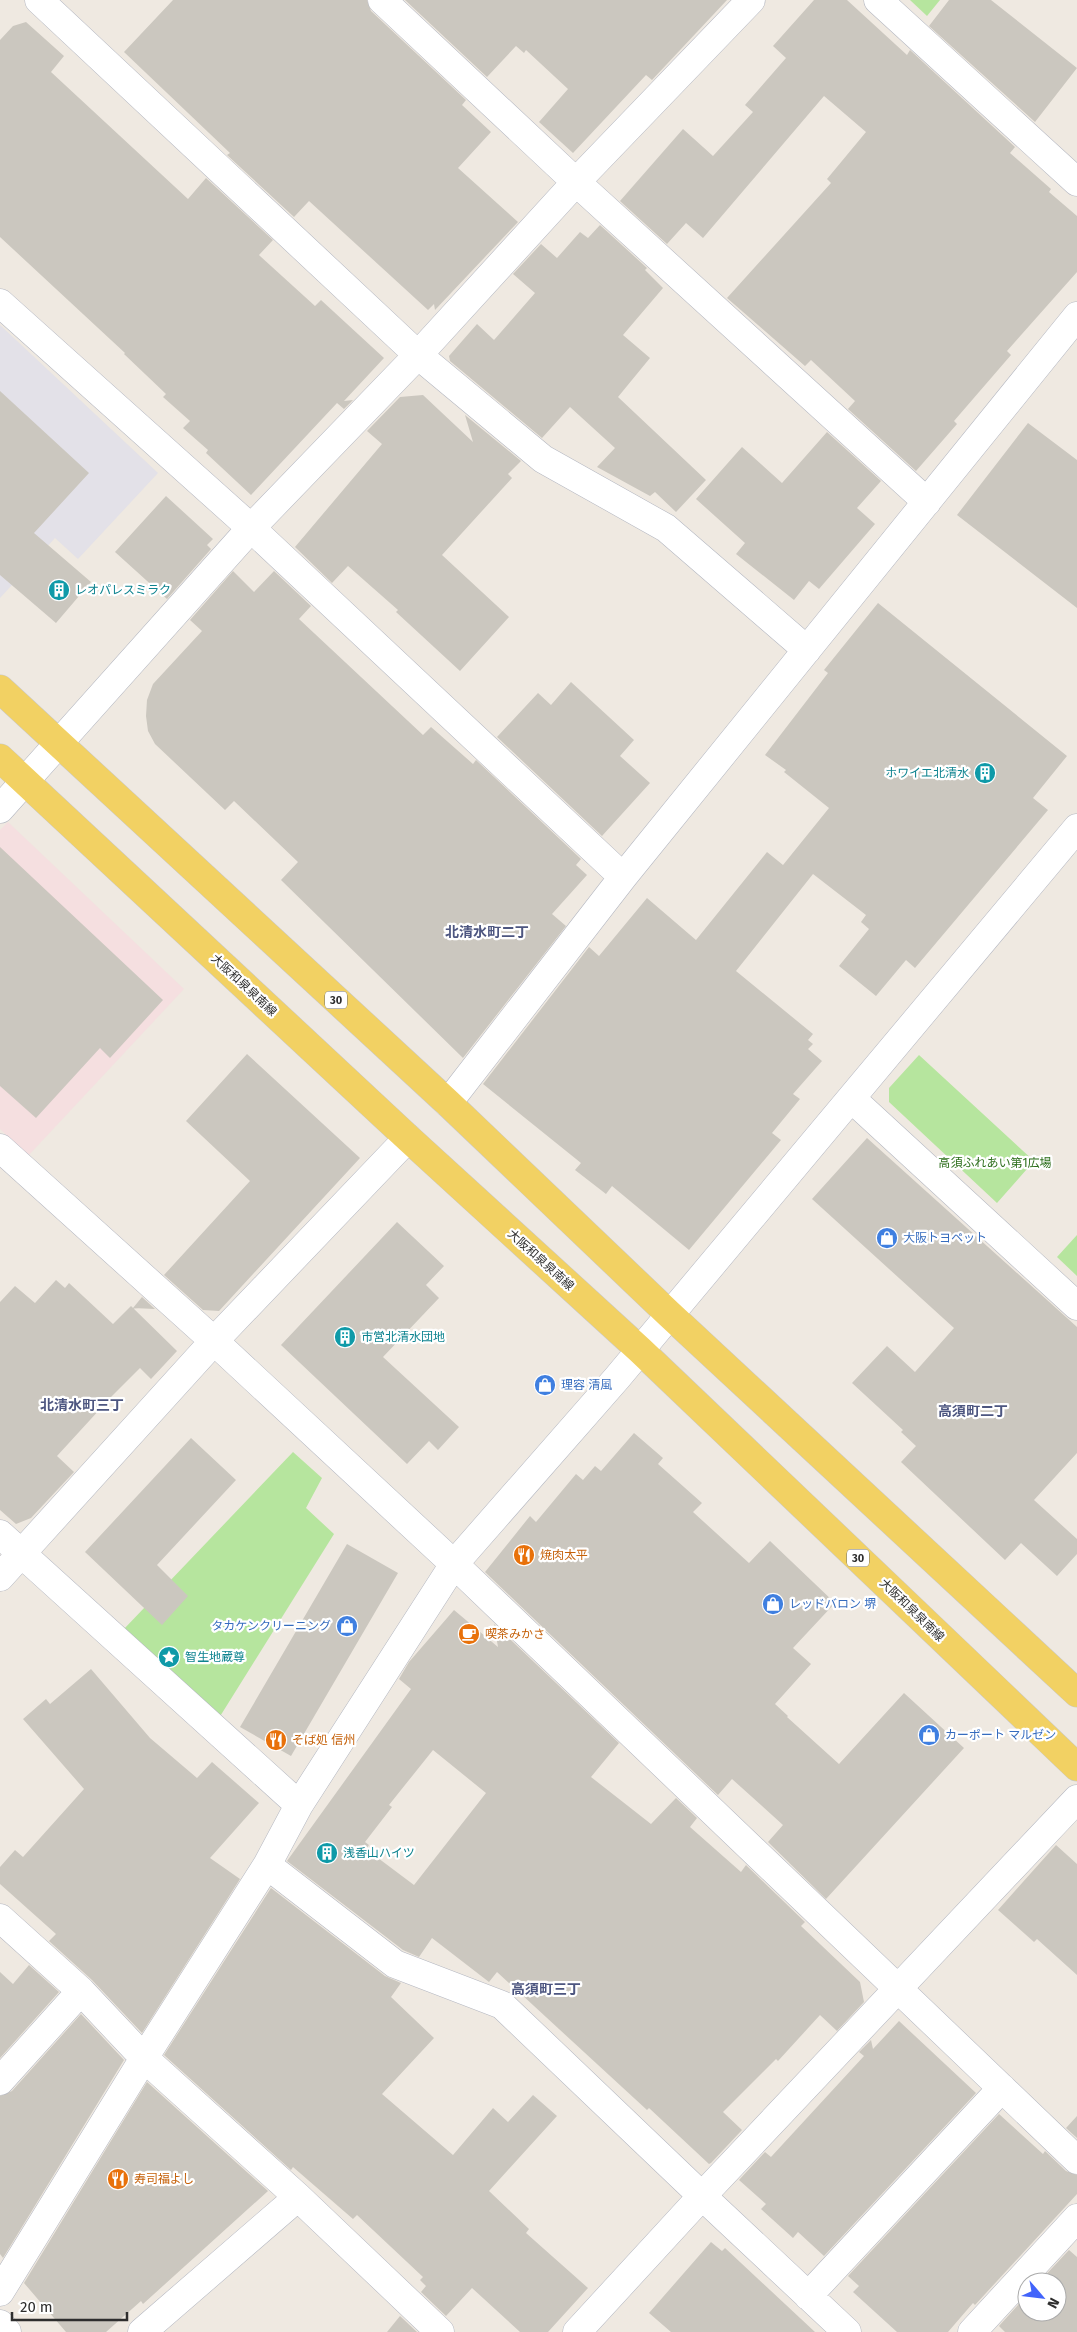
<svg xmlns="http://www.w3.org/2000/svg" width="1077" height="2332" viewBox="0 0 1077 2332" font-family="'Fira Sans','Noto Sans JP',sans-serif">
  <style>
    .industrial { fill: #e3e1e8 }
    .medical { fill: #f5dfe0 }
    .green { fill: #b6e59e }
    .building { fill: #cbc7bf; fill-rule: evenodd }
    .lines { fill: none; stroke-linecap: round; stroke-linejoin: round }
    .minor-casing { stroke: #b4b7c1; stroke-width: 29 }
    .major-casing { stroke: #c9c9c9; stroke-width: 29 }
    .minor { stroke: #fff; stroke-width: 28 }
    .major { stroke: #f2d163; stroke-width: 28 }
    .labels { text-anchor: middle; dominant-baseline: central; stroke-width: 4.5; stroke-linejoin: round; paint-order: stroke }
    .shield { fill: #fff; stroke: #6d6d6d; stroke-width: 1 }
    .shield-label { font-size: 11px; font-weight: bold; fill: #2e2e2e }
    .culture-label { font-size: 12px; fill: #0d838f; stroke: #fff; text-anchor: start }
    .street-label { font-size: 12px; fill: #2e2e2e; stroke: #fff }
    .park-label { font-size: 12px; fill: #2c6e1b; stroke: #fff }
    .shop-label { font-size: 12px; fill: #366cbe; stroke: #fff; text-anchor: start }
    .food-label { font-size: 12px; fill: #c56008; stroke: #fff; text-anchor: start }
    .neighbourhood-label { font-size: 14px; font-weight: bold; fill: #4d5680; stroke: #fff }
  </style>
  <rect width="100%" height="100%" fill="#efe9e1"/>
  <path class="industrial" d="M0 325 158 473 78 559 55 538 0 598Z"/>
  <path class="medical" d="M8 822 184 989 28 1156 0 1129V830Z"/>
  <path class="green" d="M910 0H940L927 16Z
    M919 1055 1034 1161 997 1203 889 1102V1088Z
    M1077 1235V1276L1057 1257Z
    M293 1452 322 1478 306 1508 334 1534 219 1718 124 1629Z"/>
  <path class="building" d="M173 0H367L371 11 466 100 462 105 491 132 458 168 518 222 435 310 434 304 428 310 309 201 294 217 227 155 230 153 124 52Z
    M405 0H727L652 80 646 75 573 153 539 122 568 89 526 50 524 53 516 46 487 77Z
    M814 0H847L907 55 910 50 1015 147 1010 153 1051 189 1049 192 1077 216V272L1007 351 1011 355 954 421 957 424 916 471 848 409 855 401 811 360 805 366 727 298 831 183 827 179 866 132 824 96 703 238 686 223 667 244 620 201 683 129 713 156 753 112 745 105 786 58 773 46Z
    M949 0H991L1077 68 1035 122 929 26Z
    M26 22 64 56 51 72 188 199 206 178 273 240 259 255 260 256 315 306 321 300 384 358 344 401 353 400 344 409 337 403 251 495 206 453 208 450 183 428 190 421 163 397 166 394 124 354 125 353 0 237V40L13 26Z
    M600 225 647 268 645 270 663 288 623 335 650 358 618 397 706 480 676 512 655 492 650 496 597 467 615 448 570 407 542 438 450 361 449 356 477 324 494 340 535 293 513 274 541 244 557 258 580 232 588 238Z
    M0 391 89 473 34 533 91 582 56 623 0 575Z
    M423 395 473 442 465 415 521 461 508 474 512 478 442 555 509 617 460 671 396 612 398 610 348 566 332 583 295 547 382 444 367 431 400 397Z
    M1028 423 1077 460V608L957 515Z
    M827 432 881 481 857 508 875 524 819 589 809 581 794 600 736 554 745 543 696 499 742 447 782 483Z
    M166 496 213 539 207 545 211 549 167 599 115 552Z
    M233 571 254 592 274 571 311 606 299 619 423 735 431 727 473 764 476 760 581 859 576 865 587 875 552 914 566 926 463 1058 281 880 298 862 234 801 225 810 155 744 148 731 146 716 147 700 153 684 202 631 190 620Z
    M878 603 1067 756 1033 798 1048 810 915 968 906 960 876 996 839 966 869 929 861 922 866 915 813 874 736 971 813 1034 808 1040 813 1044 808 1049 822 1061 793 1094 800 1099 772 1133 781 1140 689 1250 612 1186 606 1194 575 1170 581 1163 483 1084 589 947 599 956 647 898 696 940 767 852 783 865 829 808 784 772 786 770 765 755 828 673 824 670Z
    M571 682 634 740 620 756 650 783 602 836 497 737 538 693 551 705Z
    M0 847 163 1000 110 1058 100 1048 36 1118 0 1086Z
    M247 1054 360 1158 219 1311 203 1310 164 1275 250 1181 186 1121Z
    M867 1138 1077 1327V1453L1034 1500 1077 1539V1554L1057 1576 1021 1543 1005 1560 901 1462 916 1446 901 1432 903 1430 852 1383 887 1346 915 1372 954 1328 812 1199Z
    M397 1222 444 1266 426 1285 439 1298 383 1357 459 1427 438 1450 429 1441 407 1464 281 1345Z
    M56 1280 65 1288 69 1283 113 1324 131 1306 177 1351 151 1379 140 1368 112 1396 57 1456 74 1472 31 1518 16 1524 0 1510V1302L15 1286 35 1303Z
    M142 1297 155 1309 133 1308Z
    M634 1433 663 1458 658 1464 702 1503 693 1512 749 1563 770 1541 835 1603 793 1648 811 1664 775 1704 788 1716 787 1717 839 1764 904 1693 964 1748 826 1899 768 1842 783 1825 732 1779 718 1795 485 1572 530 1516 536 1522 576 1474 583 1480 595 1466 601 1471Z
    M191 1438 236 1480 157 1565 188 1596 162 1625 85 1552Z
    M347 1544 398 1573 291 1756 240 1727Z
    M454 1610 498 1647 494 1624 619 1743 591 1777 651 1824 676 1798 697 1818 690 1827 741 1872 746 1865 805 1922 801 1926 860 1982 864 2002 837 2031 820 2015 778 2061 776 2059 723 2112 742 2130 711 2163 709 2164 649 2108 647 2110 497 1972 489 1982 432 1938 419 1957 403 1950 287 1861 411 1689 399 1679 409 1662ZM433 1750 486 1793 414 1885 366 1849 369 1845 365 1842 392 1807 389 1805Z
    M91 1669 150 1738 197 1778 212 1762 259 1803 210 1858 240 1879 142 2033 92 1980 49 1941 56 1934 0 1884V1867L15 1850 23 1857 84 1789 23 1719 46 1699 50 1704Z
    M1056 1845 1077 1864V1975L1037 1939 1034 1942 998 1910Z
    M271 1888 385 1976 401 1983 391 1997 434 2038 382 2094 453 2155 493 2108 508 2122 533 2095 557 2116 489 2191 529 2229 526 2233 588 2288 548 2332H520L472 2288 446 2316 421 2292 426 2286 420 2280 423 2277 357 2215 353 2219 293 2167 291 2170 164 2055Z
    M29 1965 59 1992 0 2058V1972L13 1984Z
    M81 2014 124 2060 3 2258 0 2254V2096L12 2091Z
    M899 2021 976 2093 824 2256 798 2232 793 2238 761 2209 766 2204 739 2180 765 2152 771 2157 864 2056 859 2052 871 2040 873 2049Z
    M147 2082 268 2191 143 2304 141 2301 106 2332H66L24 2283Z
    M999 2114 1043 2154 1045 2151 1066 2171 1077 2175V2194L975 2305 973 2303 948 2332H897L853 2292 859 2286 848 2276Z
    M1077 2116V2138L1066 2128Z
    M711 2242 722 2251 725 2248 815 2332H671L649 2313Z
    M1069 2250 1077 2257V2332H1005L999 2326 1027 2295V2312H1057V2282H1039Z
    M400 2316 417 2332H387Z"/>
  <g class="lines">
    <g class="minor-casing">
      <path id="minor" d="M39 0 418 355 543 459 666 528 807 650
        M382 0 576 182 927 502
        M878 0 1077 182
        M0 303 251 528 623 877
        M0 809 251 528 418 355 576 182 751 0
        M852 1099 1077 1306
        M448 1103 623 877 1077 316
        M0 1148 214 1341 454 1564 1077 2160
        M0 1534 299 1805
        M0 1577 214 1341 408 1138
        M267 1865 395 1964 502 2005 702 2196 847 2332
        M0 1918 81 1991 144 2058 298 2197 440 2332
        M0 2081 81 1991
        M0 2292 144 2058 267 1865 299 1805 454 1564 617 1378 1077 828
        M808 2296 1002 2088
        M0 2324 7 2332
        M142 2332 298 2197
        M577 2332 702 2196 1077 1799
        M972 2332 1077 2218"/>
    </g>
    <g class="major-casing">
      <path id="major" d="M0 689 448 1103 669 1314 1077 1693
        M0 758 408 1138 640 1350 1077 1767"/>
    </g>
    <use href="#minor" class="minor"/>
    <use href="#major" class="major"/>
  </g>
  <defs>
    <g id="building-disc" transform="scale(1.125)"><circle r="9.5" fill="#0f9aa8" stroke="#fff"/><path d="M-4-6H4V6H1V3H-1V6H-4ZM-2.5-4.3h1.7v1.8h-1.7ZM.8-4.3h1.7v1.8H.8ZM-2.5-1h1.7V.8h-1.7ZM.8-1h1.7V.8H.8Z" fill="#fff"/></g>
    <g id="shop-disc" transform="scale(1.125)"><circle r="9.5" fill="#3f7fe0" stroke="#fff"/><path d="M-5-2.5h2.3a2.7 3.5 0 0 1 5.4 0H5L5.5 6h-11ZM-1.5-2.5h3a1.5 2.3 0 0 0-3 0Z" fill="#fff"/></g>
    <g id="restaurant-disc" transform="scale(1.125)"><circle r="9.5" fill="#e8710a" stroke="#fff"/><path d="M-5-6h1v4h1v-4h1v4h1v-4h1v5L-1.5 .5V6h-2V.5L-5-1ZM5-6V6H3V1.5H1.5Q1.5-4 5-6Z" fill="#fff"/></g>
    <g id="cafe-disc" transform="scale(1.125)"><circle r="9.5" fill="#e8710a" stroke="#fff"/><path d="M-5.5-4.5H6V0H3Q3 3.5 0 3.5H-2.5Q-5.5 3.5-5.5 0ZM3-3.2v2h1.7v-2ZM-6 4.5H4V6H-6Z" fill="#fff"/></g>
    <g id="sight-disc" transform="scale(1.125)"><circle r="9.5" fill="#0f9aa8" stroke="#fff"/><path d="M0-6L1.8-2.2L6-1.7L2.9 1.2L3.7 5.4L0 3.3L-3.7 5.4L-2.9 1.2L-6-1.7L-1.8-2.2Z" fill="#fff"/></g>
  </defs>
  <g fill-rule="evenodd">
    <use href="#building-disc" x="59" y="590"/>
    <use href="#building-disc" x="985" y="773"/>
    <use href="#shop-disc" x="887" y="1238"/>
    <use href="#building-disc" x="345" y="1337"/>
    <use href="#shop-disc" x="545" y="1385"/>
    <use href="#restaurant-disc" x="524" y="1555"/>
    <use href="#shop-disc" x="773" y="1604"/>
    <use href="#shop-disc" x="347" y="1626"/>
    <use href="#cafe-disc" x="469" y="1634"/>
    <use href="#sight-disc" x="169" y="1657"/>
    <use href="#shop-disc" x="929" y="1735"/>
    <use href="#restaurant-disc" x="276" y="1740"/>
    <use href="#building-disc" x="327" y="1853"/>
    <use href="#restaurant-disc" x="118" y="2179"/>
  </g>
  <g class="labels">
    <g class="shield">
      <rect x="325" y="991.5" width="22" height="17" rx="4"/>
      <rect x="847" y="1549.5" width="22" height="17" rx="4"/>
    </g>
    <g class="shield-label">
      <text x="336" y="1000">30</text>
      <text x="858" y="1558">30</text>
    </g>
    <g class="culture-label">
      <text x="75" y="590">レオパレスミラク</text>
      <text x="969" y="773" text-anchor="end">ホワイエ北清水</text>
      <text x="361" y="1337">市営北清水団地</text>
      <text x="185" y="1657">智生地蔵尊</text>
      <text x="343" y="1853">浅香山ハイツ</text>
    </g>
    <g class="street-label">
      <text transform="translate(244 985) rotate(43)">大阪和泉泉南線</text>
      <text transform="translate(541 1260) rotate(42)">大阪和泉泉南線</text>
      <text transform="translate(912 1610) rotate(44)">大阪和泉泉南線</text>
    </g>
    <g class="park-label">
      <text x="995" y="1163">高須ふれあい第1広場</text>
    </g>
    <g class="shop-label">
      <text x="903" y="1238">大阪トヨペット</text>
      <text x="561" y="1385">理容 清風</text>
      <text x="789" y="1604">レッドバロン 堺</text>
      <text x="331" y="1626" text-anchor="end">タカケンクリーニング</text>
      <text x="945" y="1735">カーポート マルゼン</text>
    </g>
    <g class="food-label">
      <text x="540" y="1555">焼肉太平</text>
      <text x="485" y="1634">喫茶みかさ</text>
      <text x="292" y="1740">そば処 信州</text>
      <text x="134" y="2179">寿司福よし</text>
    </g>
    <g class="neighbourhood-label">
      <text x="487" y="932">北清水町二丁</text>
      <text x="82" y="1405">北清水町三丁</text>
      <text x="973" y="1411">高須町二丁</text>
      <text x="546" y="1989">高須町三丁</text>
    </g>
  </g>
  <g transform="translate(1042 2297) rotate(118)"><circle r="24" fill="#ffffff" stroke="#ababab"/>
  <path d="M0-4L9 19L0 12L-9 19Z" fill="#4264fb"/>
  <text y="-8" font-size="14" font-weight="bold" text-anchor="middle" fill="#2e2e2e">N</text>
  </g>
  <path d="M12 2312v8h115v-8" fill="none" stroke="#2e2e2e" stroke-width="2.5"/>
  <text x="20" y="2312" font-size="15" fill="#2e2e2e" stroke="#ffffff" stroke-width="4" paint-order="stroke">20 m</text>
</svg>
